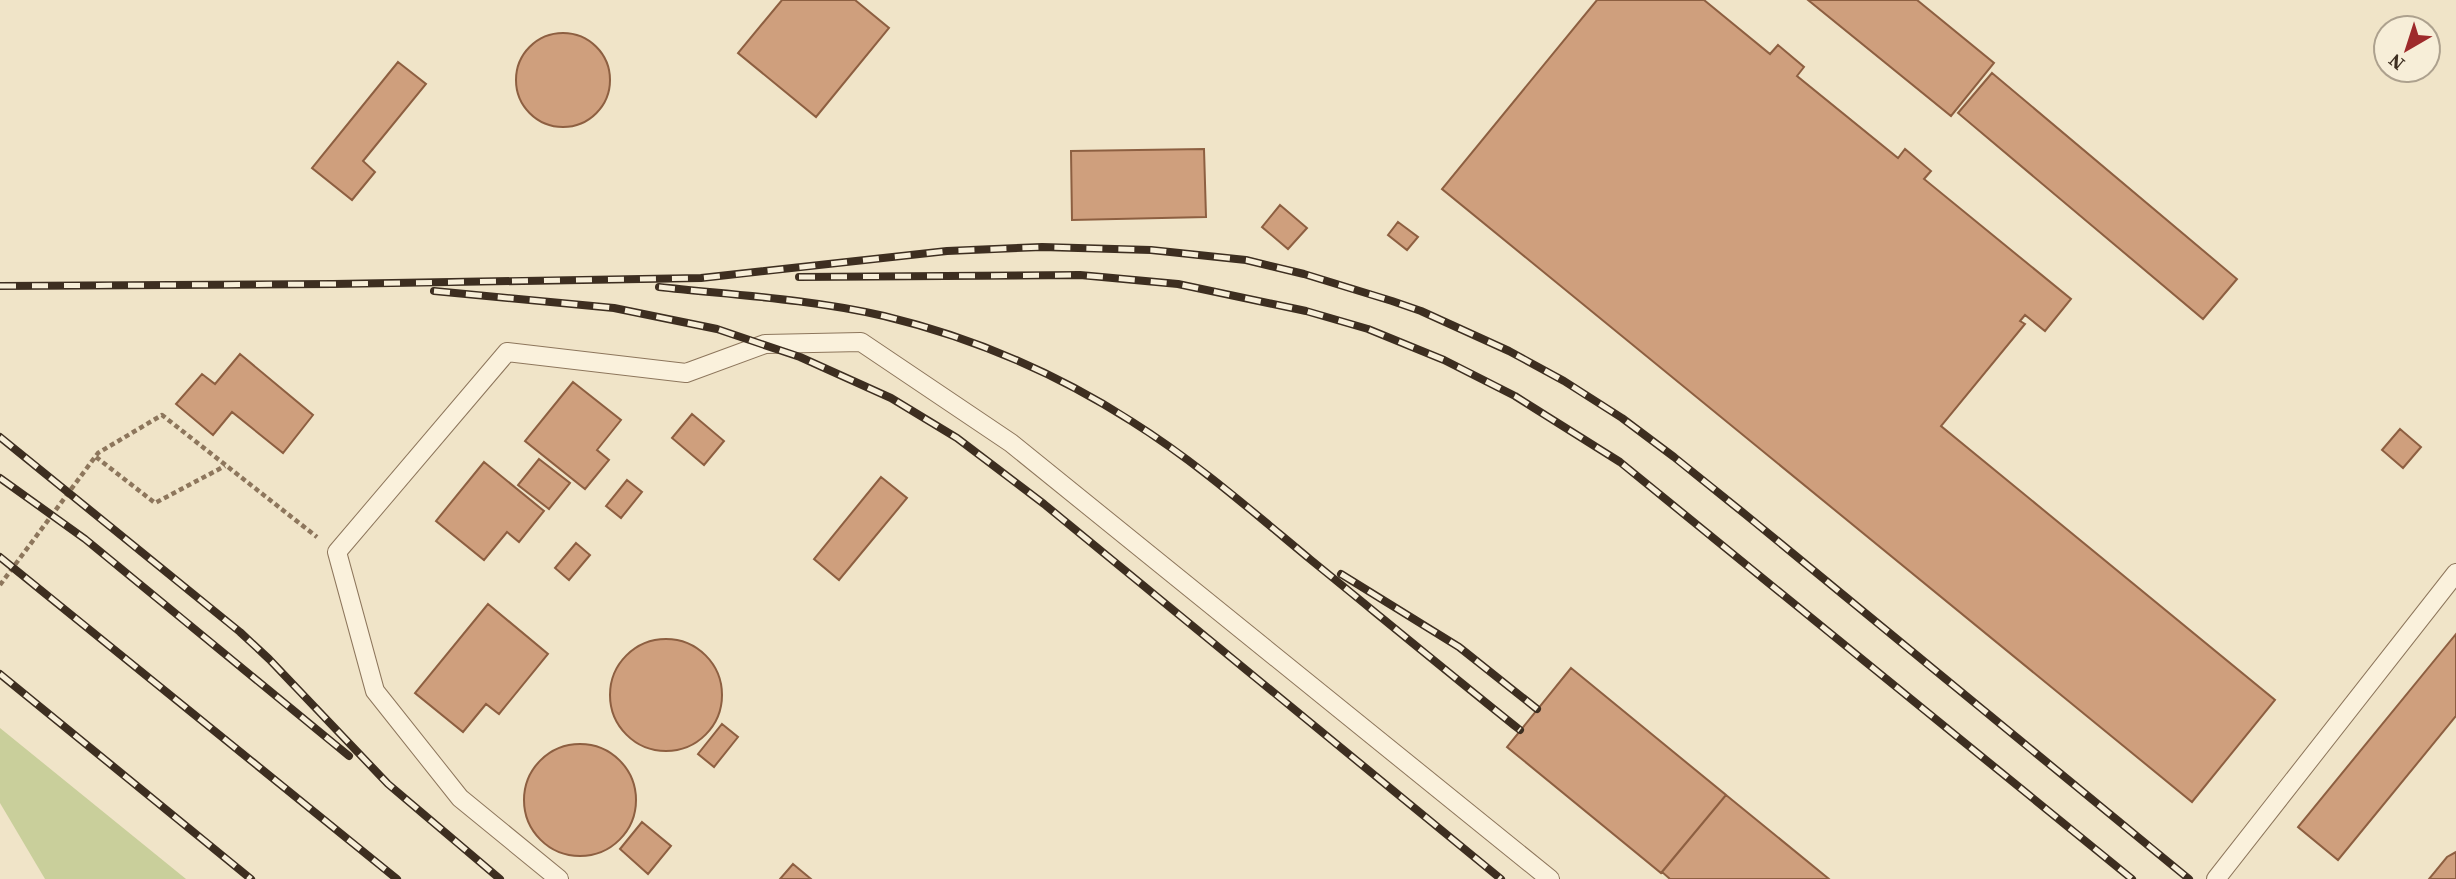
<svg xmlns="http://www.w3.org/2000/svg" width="2456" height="879" viewBox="0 0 2456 879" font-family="'Source Serif 4',serif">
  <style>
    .green { fill: #c9cf9b }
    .building { fill: #cf9f7d; stroke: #8d5f41; stroke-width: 2 }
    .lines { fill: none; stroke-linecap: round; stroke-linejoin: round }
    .lane-casing { stroke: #8d765c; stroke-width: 20 }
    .path { stroke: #8d765c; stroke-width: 4.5; stroke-dasharray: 5 3.5; stroke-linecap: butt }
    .lane { stroke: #faf1dc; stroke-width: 18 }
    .rail-casing { stroke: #3d2e20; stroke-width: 8 }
    .rail { stroke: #f7eed8; stroke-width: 5; stroke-dasharray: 16; stroke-linecap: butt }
  </style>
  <rect width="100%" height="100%" fill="#f0e4c8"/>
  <path class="green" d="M0 728 186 879H45L0 803Z"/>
  <path class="building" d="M782 0H855L889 28 816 117 738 53Z
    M1597 0H1704L1770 54 1778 45 1804 67 1797 76 1898 158 1905 149 1931 171 1924 179 2071 299 2045 331 2025 315 2020 321 2025 324 1941 426 2275 700 2192 802 1442 189Z
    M1808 0H1917L1994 63 1951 116Z
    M516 80a47 47 0 1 1 94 0a47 47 0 1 1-94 0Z
    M398 62 426 84 363 161 375 172 352 200 312 168Z
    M1992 73 2237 279 2203 319 1958 113Z
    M1204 149 1206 217 1072 220 1071 151Z
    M1280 205 1307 228 1288 249 1262 227Z
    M1398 222 1418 237 1407 250 1388 235Z
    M240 354 313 415 283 453 232 412 213 435 176 404 202 374 215 384Z
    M573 382 621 420 597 450 609 460 585 489 525 441Z
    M692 414 724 441 704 465 672 438Z
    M2400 429 2421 447 2403 468 2382 450Z
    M539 459 570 483 549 509 518 485Z
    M484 462 544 511 519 542 507 532 484 560 436 521Z
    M881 477 907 498 839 580 814 559Z
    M627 480 642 492 621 518 606 506Z
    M576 543 590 555 569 580 555 568Z
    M488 604 548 654 499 714 486 704 463 732 415 693Z
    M2456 634V716L2338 860 2298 827Z
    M610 695a56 56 0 1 1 112 0a56 56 0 1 1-112 0Z
    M1571 668 1726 795 1661 873 1507 747Z
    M722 724 738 737 714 767 698 754Z
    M524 800a56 56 0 1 1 112 0a56 56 0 1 1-112 0Z
    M1726 795 1829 879H1670L1662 872Z
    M642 822 671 846 648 874 620 849Z
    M2456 852V879H2429L2447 857Z
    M793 864 811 879H780Z"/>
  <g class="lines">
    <g class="lane-casing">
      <path id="lane" d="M559 879 460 798 375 691 337 552 507 352 686 373 765 344 861 342 1011 443 1550 879
        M2216 879 2456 573"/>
    </g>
    <path class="path" d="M96 457 155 503 225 466
      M0 585 98 453 162 415 317 537"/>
    <use href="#lane" class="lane"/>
    <g class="rail-casing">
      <path id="rail" d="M799 277 1080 275 1178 284 1306 311 1368 329 1444 360 1515 396 1620 462 2132 879
        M0 286 333 284 701 278 947 251 1042 247 1151 250 1246 260 1304 274 1392 301 1421 311 1509 351 1564 381 1622 418 1674 457 1746 515 2189 879
        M659 287C734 295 810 299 884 316 971 337 1056 373 1131 421 1195 461 1253 512 1311 560 1381 617 1450 674 1520 730
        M434 291 614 308 717 329 800 357 891 398 957 438 1044 504 1501 879
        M0 437 240 632 269 659 388 784 500 879
        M0 478 85 539 349 756
        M0 557 397 879
        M1341 574 1459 647 1537 709
        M0 674 251 879"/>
    </g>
    <use href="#rail" class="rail"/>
  </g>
  <g transform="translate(2407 49) rotate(219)"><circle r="33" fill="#f7eed8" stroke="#ada18e" stroke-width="2"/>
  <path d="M0-5L12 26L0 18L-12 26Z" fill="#9e2a2b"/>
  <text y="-10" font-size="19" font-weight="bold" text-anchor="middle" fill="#3d2e20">N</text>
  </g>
</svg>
